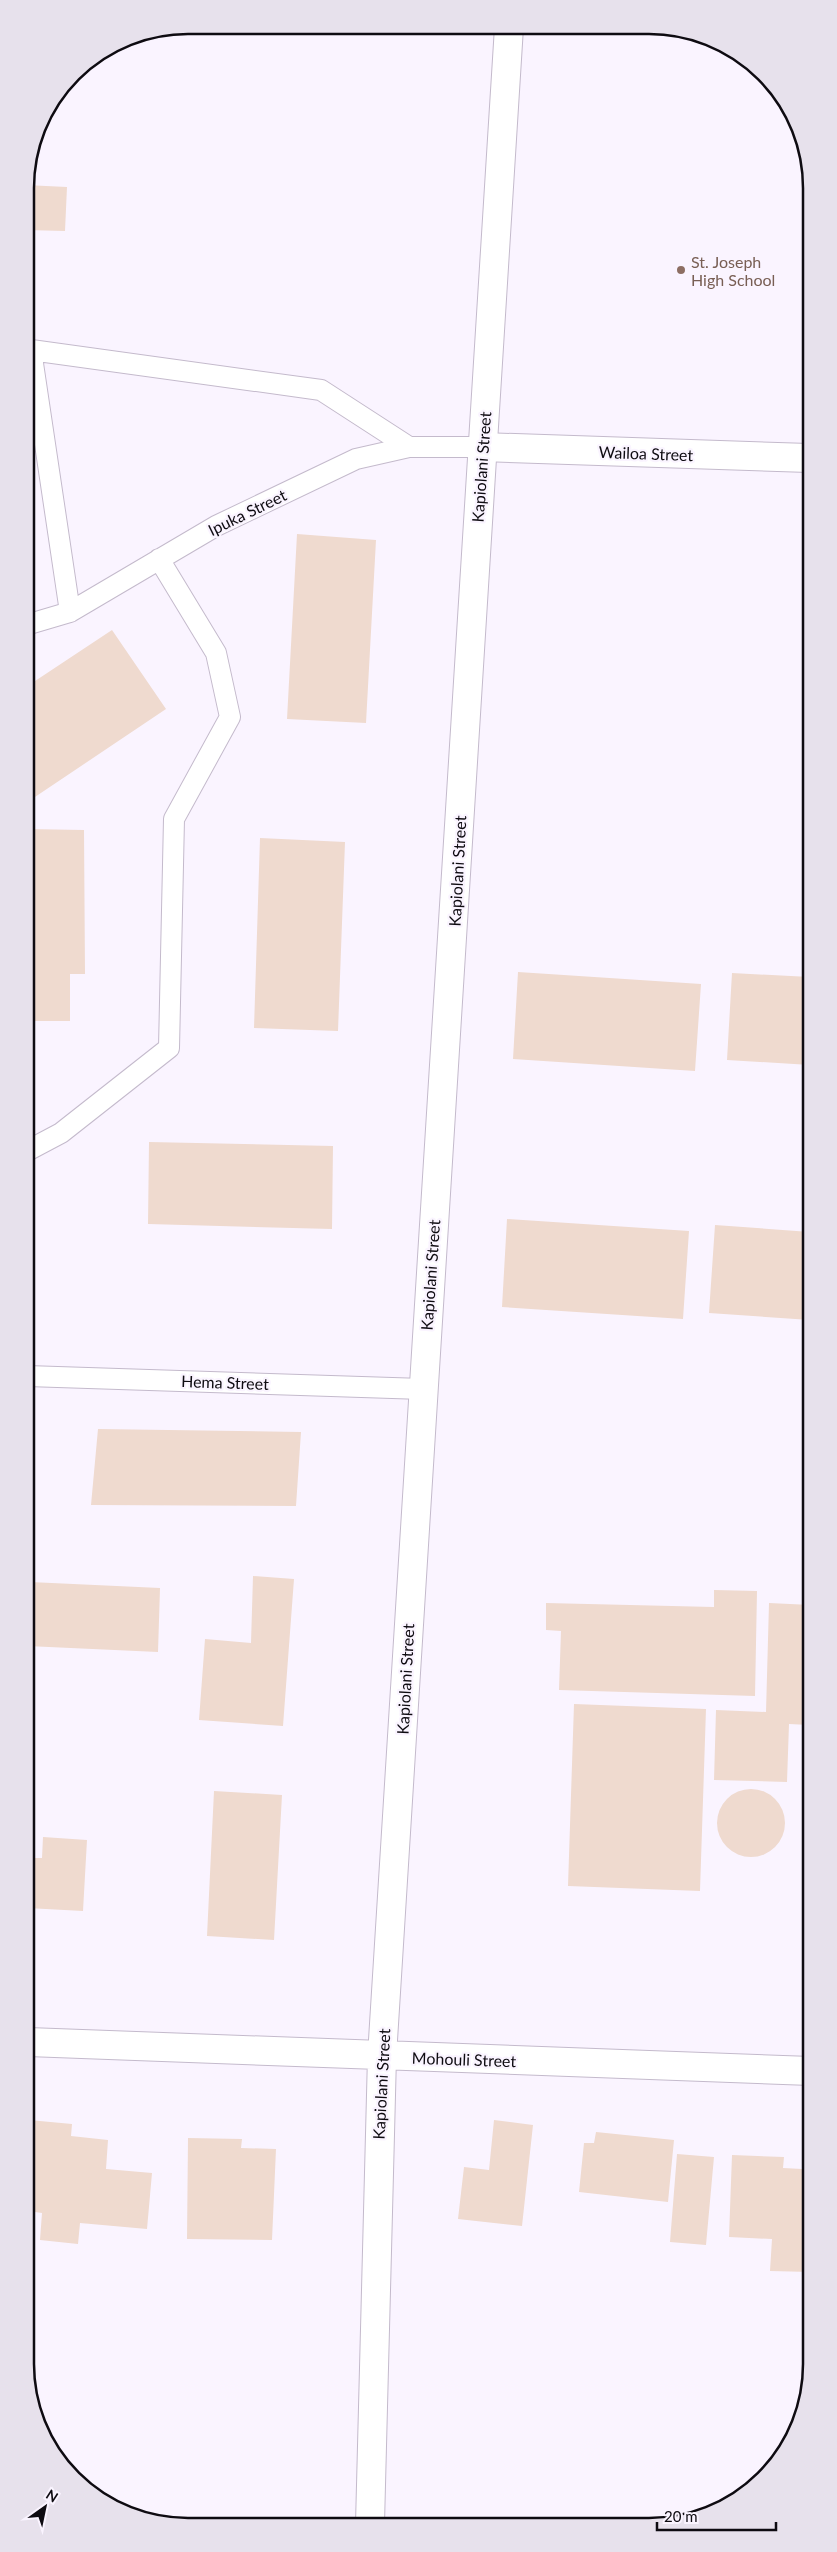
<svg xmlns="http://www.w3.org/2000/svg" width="837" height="2552" viewBox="0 0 837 2552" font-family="Lato,sans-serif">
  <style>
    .building { fill: #efdacf }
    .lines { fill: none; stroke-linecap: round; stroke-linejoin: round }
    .service-casing { stroke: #c4bacc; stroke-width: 22 }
    .minor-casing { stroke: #c4bacc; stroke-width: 30 }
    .tertiary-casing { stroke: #c4bacc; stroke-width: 30 }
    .service { stroke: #fff; stroke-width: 20 }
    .minor { stroke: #fff; stroke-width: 28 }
    .tertiary { stroke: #fff; stroke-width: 28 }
    .education-dot { fill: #8d6e63; stroke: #faf4ff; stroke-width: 2 }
    .labels { text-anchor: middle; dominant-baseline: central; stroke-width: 4.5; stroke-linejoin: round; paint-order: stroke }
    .education-label { font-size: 16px; fill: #785e54; stroke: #faf4ff; text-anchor: start }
    .street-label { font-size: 16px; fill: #0e0b11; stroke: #faf4ff }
    .rim { fill: none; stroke: #0e0b11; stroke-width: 2.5 }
  </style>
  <rect width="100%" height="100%" fill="#faf4ff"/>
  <path class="building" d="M25 185 67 187 65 231 25 230Z
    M297 534 376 540 366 723 287 719Z
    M112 630 166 709 26 803V687Z
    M26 829 84 830 85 974H70V1021H26Z
    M260 838 345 842 338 1031 254 1028Z
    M518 972 701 984 695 1071 513 1059Z
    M732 973 810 977V1065L727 1060Z
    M149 1142 333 1146 332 1229 148 1224Z
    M507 1219 689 1231 683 1319 502 1307Z
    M715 1225 810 1232V1320L709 1313Z
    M98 1429 301 1432 296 1506 91 1505Z
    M253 1576 294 1579 283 1726 199 1720 205 1639 251 1643Z
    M30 1582 160 1588 158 1652 27 1646Z
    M714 1590 757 1591 755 1696 559 1690 561 1631 546 1630V1603L714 1607Z
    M769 1603 811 1605 809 1725 789 1724 787 1782 714 1780 716 1710 766 1712Z
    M574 1704 706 1709 700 1891 568 1886Z
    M717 1823a34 34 0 1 1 68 0a34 34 0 1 1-68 0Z
    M214 1791 282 1795 274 1940 207 1936Z
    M43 1837 87 1840 83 1911 27 1908V1858H42Z
    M29 2120 72 2124 71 2136 108 2140 106 2169 152 2173 147 2229 80 2223 78 2244 40 2240 42 2213 28 2211Z
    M494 2120 533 2125 522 2226 458 2219 464 2167 489 2170Z
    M596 2132 674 2140 668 2202 579 2192 584 2143H594Z
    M188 2138 242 2139 241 2148 276 2149 272 2240 187 2239Z
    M803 2145 811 2146 812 2272 770 2271 772 2239 729 2237 732 2155 784 2157 783 2168 802 2169Z
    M677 2154 714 2157 706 2245 670 2242Z"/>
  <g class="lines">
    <g class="service-casing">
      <path id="service" d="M70 612 31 350 321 390 409 447
        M26 625 70 612 216 526 356 459 409 447H482
        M27 1151 61 1133 169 1048 174 819 230 717 216 653 159 559
        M27 1376 423 1389"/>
    </g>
    <g class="minor-casing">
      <path id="minor" d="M482 447 809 458"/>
    </g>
    <g class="tertiary-casing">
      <path id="tertiary" d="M28 2042 811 2071
        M370 2524 382 2056 509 27"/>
    </g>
    <use href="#service" class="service"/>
    <use href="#minor" class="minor"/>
    <use href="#tertiary" class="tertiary"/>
  </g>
  <circle class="education-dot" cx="681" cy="270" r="5"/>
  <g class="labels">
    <g class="education-label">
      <text x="691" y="261">St. Joseph<tspan x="691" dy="18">High School</tspan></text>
    </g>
    <g class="street-label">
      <text transform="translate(646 453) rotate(2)">Wailoa Street</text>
      <text transform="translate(481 467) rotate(-86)">Kapiolani Street</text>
      <text transform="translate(247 512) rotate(-26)">Ipuka Street</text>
      <text transform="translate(457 871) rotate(-87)">Kapiolani Street</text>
      <text transform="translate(430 1275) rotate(-86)">Kapiolani Street</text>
      <text transform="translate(225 1382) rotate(2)">Hema Street</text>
      <text transform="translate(405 1679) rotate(-87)">Kapiolani Street</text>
      <text transform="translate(464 2059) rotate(2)">Mohouli Street</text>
      <text transform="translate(381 2084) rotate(-87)">Kapiolani Street</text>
    </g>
  </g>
  <path d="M0 0H837V2552H0ZM188 34H649A154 154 0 0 1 803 188V2364A154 154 0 0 1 649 2518H188A154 154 0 0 1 34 2364V188A154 154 0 0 1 188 34Z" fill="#e7e1ec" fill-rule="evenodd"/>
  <path class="rim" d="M188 34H649A154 154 0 0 1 803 188V2364A154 154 0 0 1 649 2518H188A154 154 0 0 1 34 2364V188A154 154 0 0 1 188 34Z"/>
  <g transform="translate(45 2507) rotate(33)" stroke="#faf4ff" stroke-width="4" paint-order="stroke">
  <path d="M0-4L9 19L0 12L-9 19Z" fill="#0e0b11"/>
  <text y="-8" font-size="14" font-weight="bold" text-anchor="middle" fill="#0e0b11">N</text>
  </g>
  <path d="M657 2522v8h119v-8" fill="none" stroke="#0e0b11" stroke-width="2.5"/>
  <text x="664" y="2522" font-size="15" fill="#0e0b11" stroke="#faf4ff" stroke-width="4" paint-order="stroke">20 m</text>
</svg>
